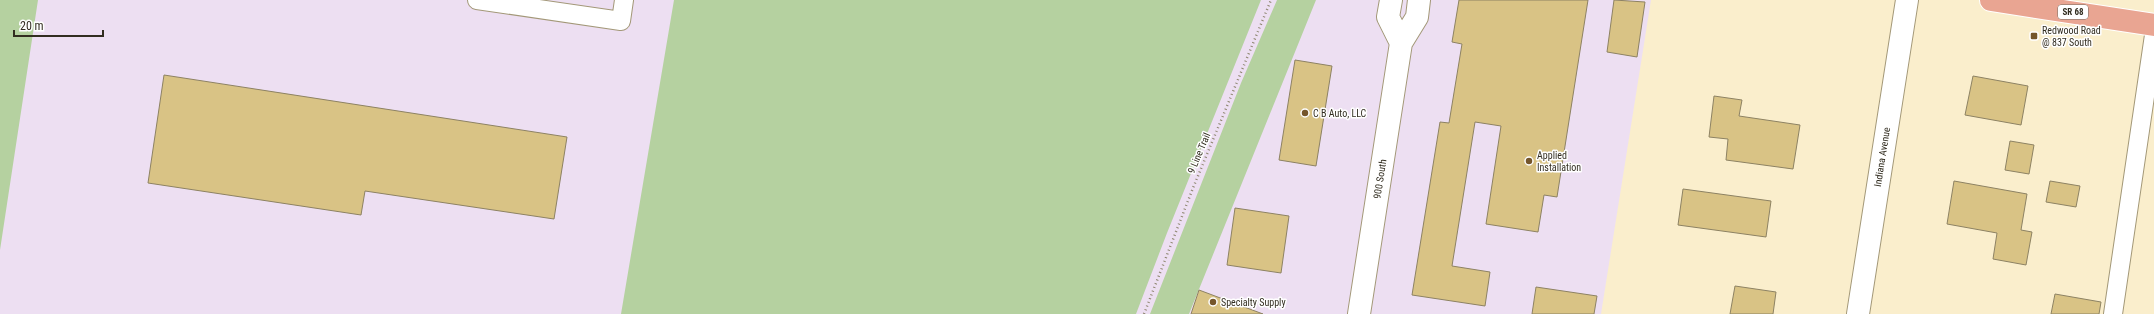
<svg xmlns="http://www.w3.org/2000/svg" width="2154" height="314" viewBox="0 0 2154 314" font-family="'Roboto Condensed',sans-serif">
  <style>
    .industrial { fill: #eddff2 }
    .green { fill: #b5d1a0 }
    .building { fill: #d9c385; stroke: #8d8263 }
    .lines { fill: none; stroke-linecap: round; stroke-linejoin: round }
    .service-casing { stroke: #a39878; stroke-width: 20 }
    .minor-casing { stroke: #a39878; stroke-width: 24 }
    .tertiary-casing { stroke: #a39878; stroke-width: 24 }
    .primary-casing { stroke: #fff; stroke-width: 24 }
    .path { stroke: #8e866f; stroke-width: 2.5; stroke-dasharray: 1 3; stroke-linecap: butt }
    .service { stroke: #fff; stroke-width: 18 }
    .minor { stroke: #fff; stroke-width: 22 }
    .tertiary { stroke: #fff; stroke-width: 22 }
    .primary { stroke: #e9a592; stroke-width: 22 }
    .poi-dot { fill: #75562b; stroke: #fff; stroke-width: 1.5 }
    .labels { text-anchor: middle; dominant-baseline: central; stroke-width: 3; stroke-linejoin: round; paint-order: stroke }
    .shield { fill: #fff; stroke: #706c63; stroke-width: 1 }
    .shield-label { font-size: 9px; font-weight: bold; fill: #322d20 }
    .poi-label { font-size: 10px; fill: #322d20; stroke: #fff; text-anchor: start }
    .street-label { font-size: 10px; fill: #322d20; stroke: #fff }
  </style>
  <rect width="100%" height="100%" fill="#faeecc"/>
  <path class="industrial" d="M0 0H1651L1601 314H0Z"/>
  <path class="green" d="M0 0H38L0 250Z
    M674 0H1261L1167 233 1136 314H621Z
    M1277 0H1316L1189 314H1150L1241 83Z"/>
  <path class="building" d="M1459 0H1588L1557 197 1544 195 1538 232 1486 224 1501 126 1475 122 1452 266 1490 272 1485 306 1412 295 1440 122 1449 123 1462 44 1452 42Z
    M1614 0 1645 2 1637 57 1607 52Z
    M1295 60 1332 66 1316 166 1279 160Z
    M164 75 567 137 554 219 365 191 361 215 148 183Z
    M1973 76 2028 86 2021 125 1965 115Z
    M1714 96 1742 100 1739 116 1800 125 1793 169 1726 160 1728 139 1709 137Z
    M2010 141 2034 145 2029 174 2005 170Z
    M1954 181 2027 194 2021 230 2032 232 2026 265 1993 259 1997 233 1947 224Z
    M2050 181 2080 186 2076 207 2046 202Z
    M1683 189 1771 201 1766 237 1678 225Z
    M1235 208 1289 216 1281 273 1227 265Z
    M1735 286 1776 292 1773 314H1730Z
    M1536 287 1597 296 1594 314H1532Z
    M1199 290 1263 314H1191Z
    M2055 294 2101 302 2099 314H2051Z"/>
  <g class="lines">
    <g class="service-casing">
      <path id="service" d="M477 0 621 21 624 0
        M2113 314 2154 35"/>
    </g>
    <g class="minor-casing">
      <path id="minor" d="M1391 0 1388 17 1401 43
        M1359 314 1401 43 1417 17 1419 0"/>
    </g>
    <g class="tertiary-casing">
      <path id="tertiary" d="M1858 314 1907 0"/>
    </g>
    <g class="primary-casing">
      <path id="primary" d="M1991 0 2154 25"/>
    </g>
    <path class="path" d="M1144 314 1193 188 1271 0"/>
    <use href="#service" class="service"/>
    <use href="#minor" class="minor"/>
    <use href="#tertiary" class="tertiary"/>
    <use href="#primary" class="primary"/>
  </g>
  <g class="poi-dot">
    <rect x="2030" y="32" width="8" height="8" rx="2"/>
    <circle cx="1305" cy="113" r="4"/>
    <circle cx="1529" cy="161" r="4"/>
    <circle cx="1213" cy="302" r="4"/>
  </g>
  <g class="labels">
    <rect class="shield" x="2058" y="5" width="30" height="14" rx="3"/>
    <g class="shield-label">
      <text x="2073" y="12">SR 68</text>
    </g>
    <g class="poi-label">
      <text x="2042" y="30">Redwood Road<tspan x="2042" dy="12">@ 837 South</tspan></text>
      <text x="1313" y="113">C B Auto, LLC</text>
      <text x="1537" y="155">Applied<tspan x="1537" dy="12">Installation</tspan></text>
      <text x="1221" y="302">Specialty Supply</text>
    </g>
    <g class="street-label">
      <text transform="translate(1199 153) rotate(-67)">9 Line Trail</text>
      <text transform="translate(1882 157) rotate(-81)">Indiana Avenue</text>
      <text transform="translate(1380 179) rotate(-81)">900 South</text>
    </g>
  </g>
  <path d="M14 30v6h89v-6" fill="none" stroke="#322d20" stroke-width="2"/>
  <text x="20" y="30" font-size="12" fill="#322d20" stroke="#ffffff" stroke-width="3" paint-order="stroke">20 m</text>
</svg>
